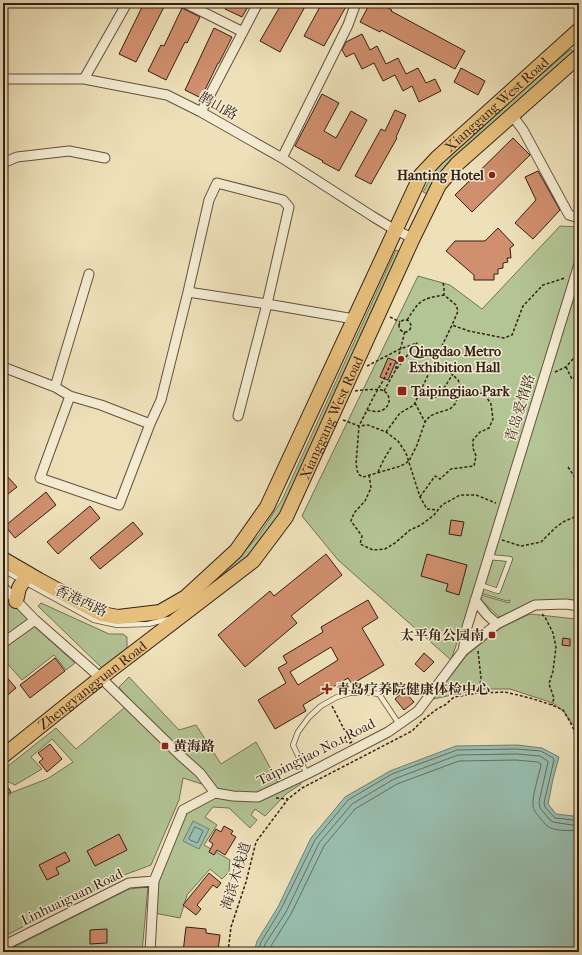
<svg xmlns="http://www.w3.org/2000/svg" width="582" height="955" viewBox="0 0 582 955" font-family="'IM FELL French Canon','Noto Serif SC',serif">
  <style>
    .green { fill: #b3c495; stroke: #737255 }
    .water { fill: #99beaf; stroke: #707e71 }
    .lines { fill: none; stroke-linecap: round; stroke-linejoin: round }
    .shore { stroke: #666e62; stroke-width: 1 }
    .building { fill: #d08f6e; stroke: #331f15; fill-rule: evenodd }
    .lane-casing { stroke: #62503e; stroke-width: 6 }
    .street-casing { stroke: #62503e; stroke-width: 11 }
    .primary-casing { stroke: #331f15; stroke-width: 16 }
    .path { stroke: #331f15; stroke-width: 1.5; stroke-dasharray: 3 2; stroke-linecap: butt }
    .lane { stroke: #f4ecd2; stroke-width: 4.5 }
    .street { stroke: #f4ecd2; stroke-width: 9 }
    .primary { stroke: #e7c07d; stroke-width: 14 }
    .poi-dot { fill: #8f2418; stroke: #f4ecd2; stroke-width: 1.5 }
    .labels { text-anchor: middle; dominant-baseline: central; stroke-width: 3; stroke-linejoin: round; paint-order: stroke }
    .street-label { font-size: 14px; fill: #331f15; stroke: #f4ecd2 }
    .poi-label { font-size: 14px; font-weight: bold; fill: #331f15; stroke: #f4ecd2; text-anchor: start }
  </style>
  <rect width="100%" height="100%" fill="#eee1ba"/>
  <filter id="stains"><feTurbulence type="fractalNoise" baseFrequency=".005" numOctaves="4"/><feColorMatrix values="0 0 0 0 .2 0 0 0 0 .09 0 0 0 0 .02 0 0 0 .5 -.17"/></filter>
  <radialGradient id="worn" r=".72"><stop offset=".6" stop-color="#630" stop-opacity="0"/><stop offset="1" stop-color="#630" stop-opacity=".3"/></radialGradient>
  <path class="green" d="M571 49 575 54 471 142 448 163 439 175 428 194 423 192 434 172 444 158Z
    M560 226 579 227V601L569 600 537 601 499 617 481 600V595L509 603 510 600 507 601 484 594 475 590 451 660 338 560 302 516 418 276 450 285 482 309Z
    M396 250 402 252 288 502 263 538 235 569 211 590 207 585 232 565 259 535 282 500Z
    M3 590 31 620 3 639Z
    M41 603 109 634H123L127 637V648L102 668 38 606Z
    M530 614 576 619 579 625V733L564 712 553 703 510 689H481L433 699 467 655 502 627Z
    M34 626 75 663 66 670 54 655 22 680 3 659V648Z
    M129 677 179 730 196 725 221 764 256 742 279 784 256 794H233L183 778 179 800 151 865 124 875 3 937V800L13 792 47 779 73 762 52 739 31 757 42 769 15 785 3 779V770L56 728 76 749 131 702 119 687Z
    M299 780 301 784 286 794 265 816 255 809 251 815 257 820 250 828 229 808 213 807 205 817 217 825 204 845 230 860 229 872 222 879 210 869 187 895 180 918 154 913 156 882 184 811 216 795 256 799Z
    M148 887 142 952H4L129 889Z"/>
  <path class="water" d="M517 745 542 748 559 757 553 779 548 804 556 814 573 816 579 815V952H254L257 941 278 907 311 838 345 797 390 771 456 746Z
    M193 821 209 829 199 849 183 841Z"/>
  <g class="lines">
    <path class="shore" d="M195 827 202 830 203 831 198 842 197 843 190 840 189 839Z
      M258 952 261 942 281 909 315 840 348 800 392 774 457 750 517 749 541 751 553 758 554 760 544 803 545 807 555 818 573 820 579 819
      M263 952 265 944 286 912 319 843 352 804 394 779 458 755 517 754 540 756 548 761V762L539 802 540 808 550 820 553 822 572 825 579 824
      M270 952 271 946 291 914 324 846 355 809 397 784 459 761 516 760 538 762 541 764V765C539 775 532 796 533 805 533 810 537 814 540 818 543 821 545 825 549 827 555 831 571 831 579 830"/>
  </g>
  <path class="building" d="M144 3H166L136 62 119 54Z
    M228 3H250L242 17 225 9Z
    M282 3H307L280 52 260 41Z
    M322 3H348L324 46 304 36Z
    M370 3H379L392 10 391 11 465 51 455 69 381 30 380 32 360 22Z
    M182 8 200 17 187 43 185 42 166 80 148 71 161 45 164 46Z
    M214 28 232 37 219 63H218L201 98 185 90Z
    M362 34 370 50 377 46 386 64 398 58 406 74 418 68 426 83 435 79 441 91 419 102 412 86 403 91 395 75 383 81 374 63 362 69 354 53 346 57 342 50 346 42Z
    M461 68 485 81 478 95 454 82Z
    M322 94 339 103 324 131 336 138 351 111 367 120 339 171 322 162 323 161 295 146Z
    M395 110 406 115 396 137 397 138 371 184 355 176 381 129 385 131Z
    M513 138 530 155 472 212 455 195Z
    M538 171 560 210 533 239 515 223 536 200 525 177Z
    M498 228 514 245 510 248 511 258H507L508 262 503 263V268L498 269V274H494V280H474V275L446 251 455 241H485Z
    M388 358 396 361 388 380 380 377Z
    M7 476 17 487 3 498V479Z
    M46 492 56 505 15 538 5 526Z
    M90 506 100 518 58 554 47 542Z
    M451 520 464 522 461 536 449 534Z
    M133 522 143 534 100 569 90 558Z
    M326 554 342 575 291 616 297 623 245 667 218 635 270 591 274 596Z
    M427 554 467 565 459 595 446 591 448 584 421 576Z
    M368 600 378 618 362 628 384 665 352 684 348 678 303 705 306 711 275 729 258 700 286 683 278 668 287 663 283 656 323 632 321 627ZM331 647 338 660 298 685 290 672Z
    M563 638 570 639V646L562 645Z
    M424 653 434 662 424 672 415 664Z
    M55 658 65 671 30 698 20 685Z
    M3 673 16 688 3 699Z
    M404 691 414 702 404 710 395 699Z
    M50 744 62 759 47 772 39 762 43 759 38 753Z
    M3 780 11 792 3 797Z
    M224 826 233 831 231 834 236 837 225 855 217 850 214 855 209 852 213 844 209 841 216 829 221 832Z
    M119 834 127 850 95 866 87 851Z
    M65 852 70 861 56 868 59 874 47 880 39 865Z
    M209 873 221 883 217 888 213 885 197 905 201 909 196 915 183 905Z
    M186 927 206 929V933L220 935 218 950 210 949 209 952H183Z
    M107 929V943L90 944V930Z"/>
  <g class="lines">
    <g class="lane-casing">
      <path id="lane" d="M3 570 94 620 117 625 148 624 169 619
        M480 585 498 591 510 559 489 557
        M307 774 293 745 298 732 309 717 321 706 337 697 350 693 365 692 379 694 399 724"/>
    </g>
    <g class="street-casing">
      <path id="street" d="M185 3 243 32
        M3 79H84L167 95 201 112 282 158 372 216 395 230 413 238
        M84 79 127 3
        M201 112 258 3
        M512 115 523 130 569 215 579 218
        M282 158 348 25 356 3
        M3 163 17 157 69 151 105 158
        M188 292 267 304 354 319
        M3 367 55 387 70 396 101 405 150 424
        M55 387 89 274
        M70 396 40 478 119 505 150 424 161 400 188 292 209 200 217 183 283 200 289 207 267 304 238 416
        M3 587 35 620 101 678 182 757 200 773 215 793 233 796 258 797 307 774 388 732 418 711 463 651 497 624 535 605 566 604 579 606
        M475 600 487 615 497 624
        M3 643 35 620
        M463 651 467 627 579 264
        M3 946 129 883 154 881
        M150 952 154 881 183 810 215 793"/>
    </g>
    <g class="primary-casing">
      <g id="primary">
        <path id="s1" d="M3 559 39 580 102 614 118 617 160 612 186 597 236 551 267 507 421 175 437 158 579 30"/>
        <path d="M16 601 19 588 28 574"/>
        <path id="s2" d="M3 756 108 672 253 561 286 517 412 240 439 185 457 164 579 56"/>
      </g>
    </g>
    <path class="path" d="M443 283 444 287V295
      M390 317 400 322
      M407 320C420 300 420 299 444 295L456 305 458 311 452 325
      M399 326a6 6 0 1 1 12 0a6 6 0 1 1-12 0Z
      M391 363 384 379 374 396 359 426 356 464 358 474 363 477 401 466 409 461 417 445 425 422 430 416 437 413 450 409 455 404 460 389V384L458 380 447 369 435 362
      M367 366 400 349 417 343 395 371
      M566 367 572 379 579 375
      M555 372 566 367 579 352
      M355 391C362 390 379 388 384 391 393 397 389 409 380 411 376 412 371 411 367 410
      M384 391 395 371 405 331
      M418 396 452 325 469 331 504 338 512 335 523 306 543 285 565 278
      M415 403 425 422
      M343 420 359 426 368 425 386 432 398 441 406 453 420 497 427 509 438 510
      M386 432 400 413 414 405 418 396 438 397 453 374
      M568 467 579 484
      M378 472 384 459 392 446
      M369 475 371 488 365 501 354 513 351 521 362 536 360 544 373 550 385 549 395 543 410 530 421 525 434 515 442 505 460 495H476L496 503
      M420 497 435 476 440 479 451 469 474 466 476 456 473 448V440L480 432 489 428 493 419 491 404 485 395 476 391 460 389
      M502 540 521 546 541 542 555 528 563 522 579 515
      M542 614 545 617 553 633 556 647 553 671 549 684 554 698 552 705
      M478 651 481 678 479 693
      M332 706 347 735
      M345 739a4 4 0 1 1 8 0a4 4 0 1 1-8 0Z
      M276 798 288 799
      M228 952 231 927 246 882 256 842 288 799 302 788 412 731 423 720 437 709 445 705 454 697 479 693 505 692 530 698 552 705 563 710 569 720 574 730 575 737 579 741"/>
    <use href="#lane" class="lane"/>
    <use href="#street" class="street"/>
    <use href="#primary" class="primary"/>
  </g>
  <g class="poi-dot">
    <circle cx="492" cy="175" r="4"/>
    <circle cx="401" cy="359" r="4"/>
    <rect x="397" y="386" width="10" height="10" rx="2"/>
    <rect x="488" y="631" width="8" height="8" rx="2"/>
    <path d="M325 683h4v4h4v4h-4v4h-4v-4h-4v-4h4z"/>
    <rect x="161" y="742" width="8" height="8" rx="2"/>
  </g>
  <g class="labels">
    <g class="street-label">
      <text stroke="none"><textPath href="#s1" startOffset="793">Xianggang West Road</textPath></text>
      <text transform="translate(218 106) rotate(29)">鹊山路</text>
      <text transform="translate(520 408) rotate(-73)">青岛爱情路</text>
      <text stroke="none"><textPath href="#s2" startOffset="481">Xianggang West Road</textPath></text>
      <text transform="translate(81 601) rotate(25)">香港西路</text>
      <text stroke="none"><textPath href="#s2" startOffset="114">Zhengyangguan Road</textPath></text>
      <text transform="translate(316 752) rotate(-27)">Taipingjiao No.1 Road</text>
      <text transform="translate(236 876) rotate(-73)">海滨木栈道</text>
      <text transform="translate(72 897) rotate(-26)">Linhuaiguan Road</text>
    </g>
    <g class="poi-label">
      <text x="484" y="175" text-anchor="end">Hanting Hotel</text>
      <text x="409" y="351">Qingdao Metro<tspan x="409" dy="16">Exhibition Hall</tspan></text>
      <text x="411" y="391">Taipingjiao Park</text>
      <text x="484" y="635" text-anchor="end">太平角公园南</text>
      <text x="336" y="689">青岛疗养院健康体检中心</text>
      <text x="173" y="746">黄海路</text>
    </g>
  </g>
  <rect width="582" height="955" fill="none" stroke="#eee1ba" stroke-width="16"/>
  <rect x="4" y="4" width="574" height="947" fill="none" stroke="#331f15" stroke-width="2"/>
  <rect x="8" y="8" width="566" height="939" fill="none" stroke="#331f15"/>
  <rect width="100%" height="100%" filter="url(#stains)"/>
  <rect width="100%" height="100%" fill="url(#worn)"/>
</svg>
